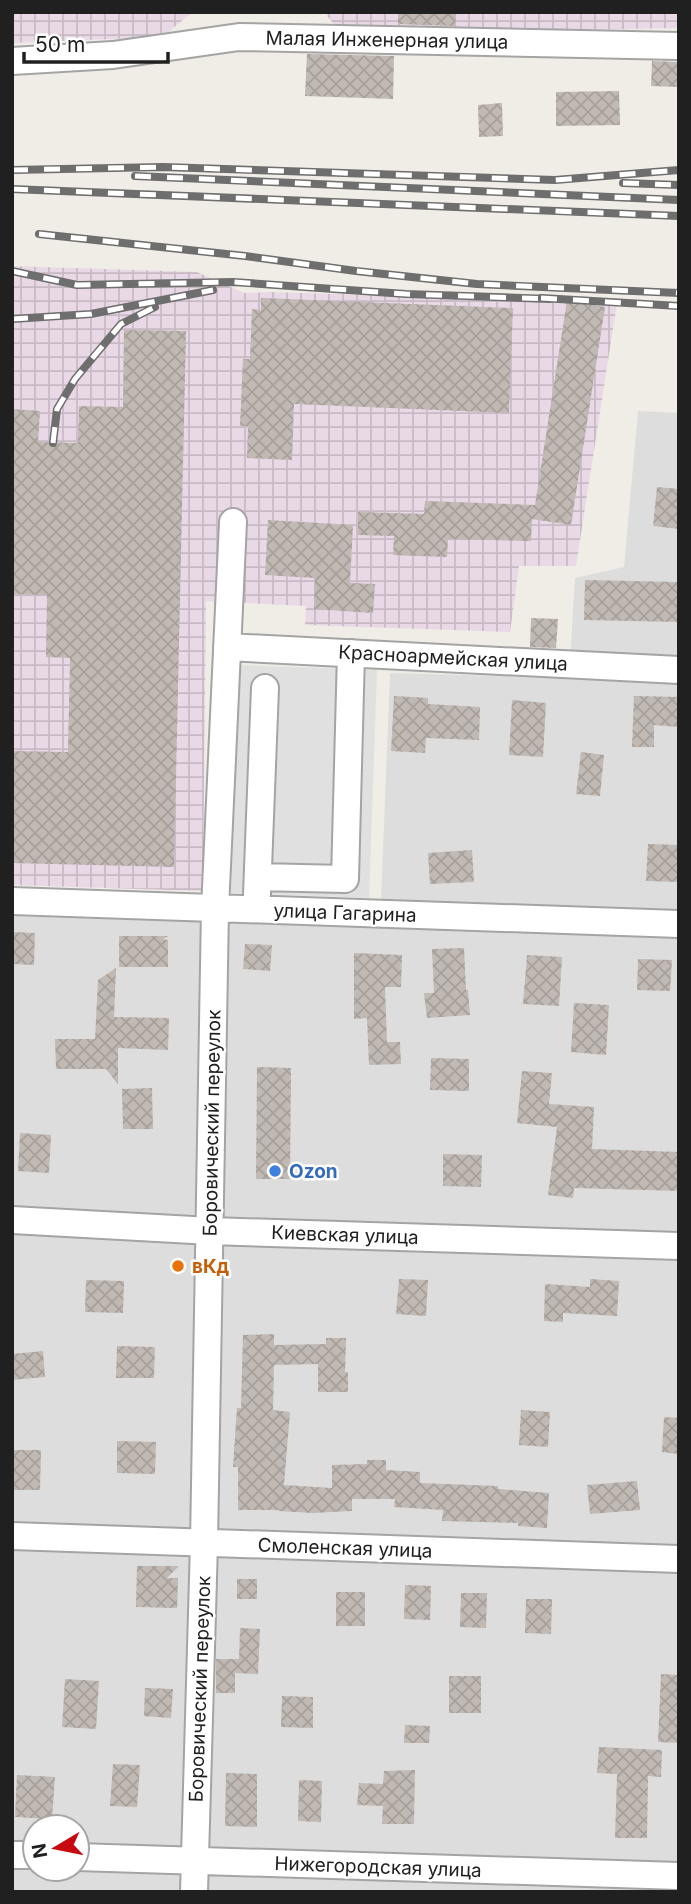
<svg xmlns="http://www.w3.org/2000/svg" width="691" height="1904" viewBox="0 0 691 1904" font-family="Inter,sans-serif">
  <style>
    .residential { fill: #dedddd; fill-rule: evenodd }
    .industrial { fill: url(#industrial-grid) }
    .parking { fill: #e0e0e0 }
    .building { fill: url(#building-cross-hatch) }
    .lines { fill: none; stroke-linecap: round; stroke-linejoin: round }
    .minor-casing { stroke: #a4a4a4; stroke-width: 30 }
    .minor { stroke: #fff; stroke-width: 26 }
    .rail-casing { stroke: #6e6e6e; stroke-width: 8 }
    .rail { stroke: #fff; stroke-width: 5; stroke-dasharray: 16; stroke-linecap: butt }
    .shop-dot { fill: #3f7fe0; stroke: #fff; stroke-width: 2.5 }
    .food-dot { fill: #e8710a; stroke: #fff; stroke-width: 2.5 }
    .labels { text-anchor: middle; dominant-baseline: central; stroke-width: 5; stroke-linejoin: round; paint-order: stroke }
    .street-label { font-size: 19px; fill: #202020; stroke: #fff }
    .shop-label { font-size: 19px; font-weight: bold; fill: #366cbe; stroke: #fff; text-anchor: start }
    .food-label { font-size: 19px; font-weight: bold; fill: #c56008; stroke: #fff; text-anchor: start }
  </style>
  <defs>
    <pattern id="industrial-grid" width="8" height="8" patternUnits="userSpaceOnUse" patternTransform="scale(1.75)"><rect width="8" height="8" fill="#e9d9e6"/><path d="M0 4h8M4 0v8" fill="none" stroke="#c8bac5"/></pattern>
    <pattern id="building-cross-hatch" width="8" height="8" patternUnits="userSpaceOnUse" patternTransform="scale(1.75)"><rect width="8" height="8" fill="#c1b9b4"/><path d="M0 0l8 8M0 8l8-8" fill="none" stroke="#a69f9a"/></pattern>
  </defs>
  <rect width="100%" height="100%" fill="#f0ede7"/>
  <path class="residential" d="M638 411 679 413V1892H12V916L380 927 390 673 569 678 575 578 624 567ZM35 1827H77V1869H35Z"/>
  <path class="industrial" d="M12 12H192L163 37 12 43Z
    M324 12H679V28L519 31 338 29Z
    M12 266 197 272 244 293 271 292 617 303 576 566H519L510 632 305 625 306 606 206 601 203 891 12 885Z"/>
  <path class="parking" d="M239 665 377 670 369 898 231 893Z"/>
  <path class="building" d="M398 12H456L455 26 398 24Z
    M307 54 394 56 393 99 305 96Z
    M652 61 679 62V87L651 86Z
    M619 91 620 125 556 126V92Z
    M502 103 503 136 479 137 478 105Z
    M261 298 513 308 509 413 294 404 292 460 247 458 248 426H240L243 359H250L252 309 261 310Z
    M567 301 605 307 571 525 532 519 531 541 448 539 447 557 393 555 394 536 358 535V512L424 514 425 501 535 505Z
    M124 330 186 331 174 867 12 863V751L68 752 70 658 46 657 47 595 12 594V409L40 411 38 442 78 443 79 406 123 407Z
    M657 487 679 489V529L653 526Z
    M268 520 353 525 350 583 375 584 373 613 314 609 315 578 265 575Z
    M585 580 679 582V622L584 620Z
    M531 618 558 619 556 648 530 647Z
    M394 696 428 698V704L480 707 479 740 426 738 425 753 391 751Z
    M634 696 679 697V727L654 725V747H632Z
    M512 700 546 703 543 757 509 755Z
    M581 752 604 755 600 796 576 794Z
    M648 844 679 845 678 882 646 881Z
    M472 850 474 882 430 884 428 853Z
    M12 932 35 933 34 965 12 964Z
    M119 936H168L163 939 168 940V967H119Z
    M245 944 272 945 270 971 243 969Z
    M464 948 466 990H468L470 1015 427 1018 424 993H434L432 949Z
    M354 953 402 955 401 987H385L387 1042H400L401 1064 369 1065 367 1018 354 1019Z
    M527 955 562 957 559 1006 523 1004Z
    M638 959 672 960 670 991 637 990Z
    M116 968 114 1017 169 1018 168 1050 118 1048V1084L106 1069H56L55 1039H95L98 980Z
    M574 1003 609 1005 606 1055 571 1052Z
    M431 1058 469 1059V1091L430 1090Z
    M257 1067 291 1068 290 1179H256Z
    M522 1071 552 1073 549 1104 594 1107 592 1149 679 1152V1191L574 1188 573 1198 548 1195 557 1127 517 1123Z
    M152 1088 153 1129H123L122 1089Z
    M20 1133 51 1135 49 1173 18 1171Z
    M443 1154 482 1155 481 1187 443 1186Z
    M399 1279 428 1280 426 1316 396 1314Z
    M590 1279 619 1281 617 1316 563 1313V1322L544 1321 545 1284 590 1287Z
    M86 1280 124 1281 123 1313 85 1312Z
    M274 1334V1345L326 1344V1338H346L345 1372H348V1392H318V1364L274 1365 273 1410 290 1412 284 1485 332 1488V1465L367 1464V1460H386V1470L420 1472V1483L498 1486V1489L549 1493 547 1528 518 1526V1523L442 1521 443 1510 394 1507 395 1499H352V1511L313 1513 279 1511V1510H238V1467H233L237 1408H241L243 1335Z
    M117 1346 155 1347 154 1378H116Z
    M43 1351 45 1377 12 1380V1354Z
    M521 1410 550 1412 548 1447 519 1445Z
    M664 1417 679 1418V1454L662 1452Z
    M117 1441 156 1442 155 1474 117 1473Z
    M14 1450H41L40 1490H13Z
    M637 1481 640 1510 590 1514 587 1485Z
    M137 1566H179L167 1578H178L177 1608 136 1607Z
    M237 1579H257V1599H237Z
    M405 1585 431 1586 430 1620 404 1619Z
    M336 1592H365V1626H336Z
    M461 1593H487L486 1628 460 1627Z
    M526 1599H552L551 1634 525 1633Z
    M240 1628 260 1629 258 1674 235 1673V1693H216V1659H239Z
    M661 1674 679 1675V1743L658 1742Z
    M449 1676H481V1713H449Z
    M65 1679 99 1681 96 1729 62 1727Z
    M145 1688 173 1689 171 1718 144 1716Z
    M282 1696 313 1697V1728L281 1727Z
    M405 1725 430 1726 429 1743H404Z
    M599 1747 662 1750 661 1777 648 1776 647 1838H615L617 1774 597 1773Z
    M113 1764 140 1765 137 1807 110 1806Z
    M415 1770 414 1824H382L383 1806 357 1805 359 1783 383 1784 384 1771Z
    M226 1773 257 1774V1827L225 1826Z
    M17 1775 55 1777 52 1819 15 1817Z
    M299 1780 322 1781 321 1822 298 1821Z"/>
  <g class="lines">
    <g class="minor-casing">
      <path id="minor" d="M12 61 113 55 239 37 679 46
        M227 647 679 670
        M258 877 345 879 351 653
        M257 894 265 688
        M12 901 679 924
        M12 1220 211 1231 679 1246
        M12 1536 679 1559
        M12 1855H35
        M77 1857 679 1876
        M194 1892 204 1543 215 909 233 522"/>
    </g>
    <use href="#minor" class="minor"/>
    <g class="rail-casing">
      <path id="rail" d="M12 170 163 167 555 180 679 170
        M135 176 679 200
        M623 183 679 185
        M12 189 679 216
        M39 234 245 256 356 271 477 284 679 293
        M12 271 77 285 233 282 406 294 550 299
        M541 298 679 306
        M12 319 91 314 213 290
        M53 443 57 409 75 379 121 324 155 307"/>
    </g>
    <use href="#rail" class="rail"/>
  </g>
  <circle class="shop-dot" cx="275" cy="1171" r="7"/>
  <circle class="food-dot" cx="178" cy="1266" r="7"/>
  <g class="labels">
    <g class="street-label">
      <text transform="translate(387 40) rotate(1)">Малая Инженерная улица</text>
      <text transform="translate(453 658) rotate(3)">Красноармейская улица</text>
      <text transform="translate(345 913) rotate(2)">улица Гагарина</text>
      <text transform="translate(212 1123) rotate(-89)">Боровический переулок</text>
      <text transform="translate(345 1235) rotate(2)">Киевская улица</text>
      <text transform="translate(345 1548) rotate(2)">Смоленская улица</text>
      <text transform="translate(200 1689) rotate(-88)">Боровический переулок</text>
      <text transform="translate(378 1867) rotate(2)">Нижегородская улица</text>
    </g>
    <g class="shop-label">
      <text x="289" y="1171">Ozon</text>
    </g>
    <g class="food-label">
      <text x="192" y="1266">вКд</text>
    </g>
  </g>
  <rect width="691" height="1904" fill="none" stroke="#202020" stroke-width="28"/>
  <g transform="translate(56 1848) rotate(260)"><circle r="33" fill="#ffffff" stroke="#a6a6a6" stroke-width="2"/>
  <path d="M0-5L12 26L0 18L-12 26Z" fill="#c60a0f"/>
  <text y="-10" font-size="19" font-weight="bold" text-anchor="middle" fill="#202020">N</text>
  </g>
  <path d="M24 52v10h144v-10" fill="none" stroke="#202020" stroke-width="3.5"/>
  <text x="35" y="52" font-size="21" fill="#202020" stroke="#ffffff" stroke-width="5" paint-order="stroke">50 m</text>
</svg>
